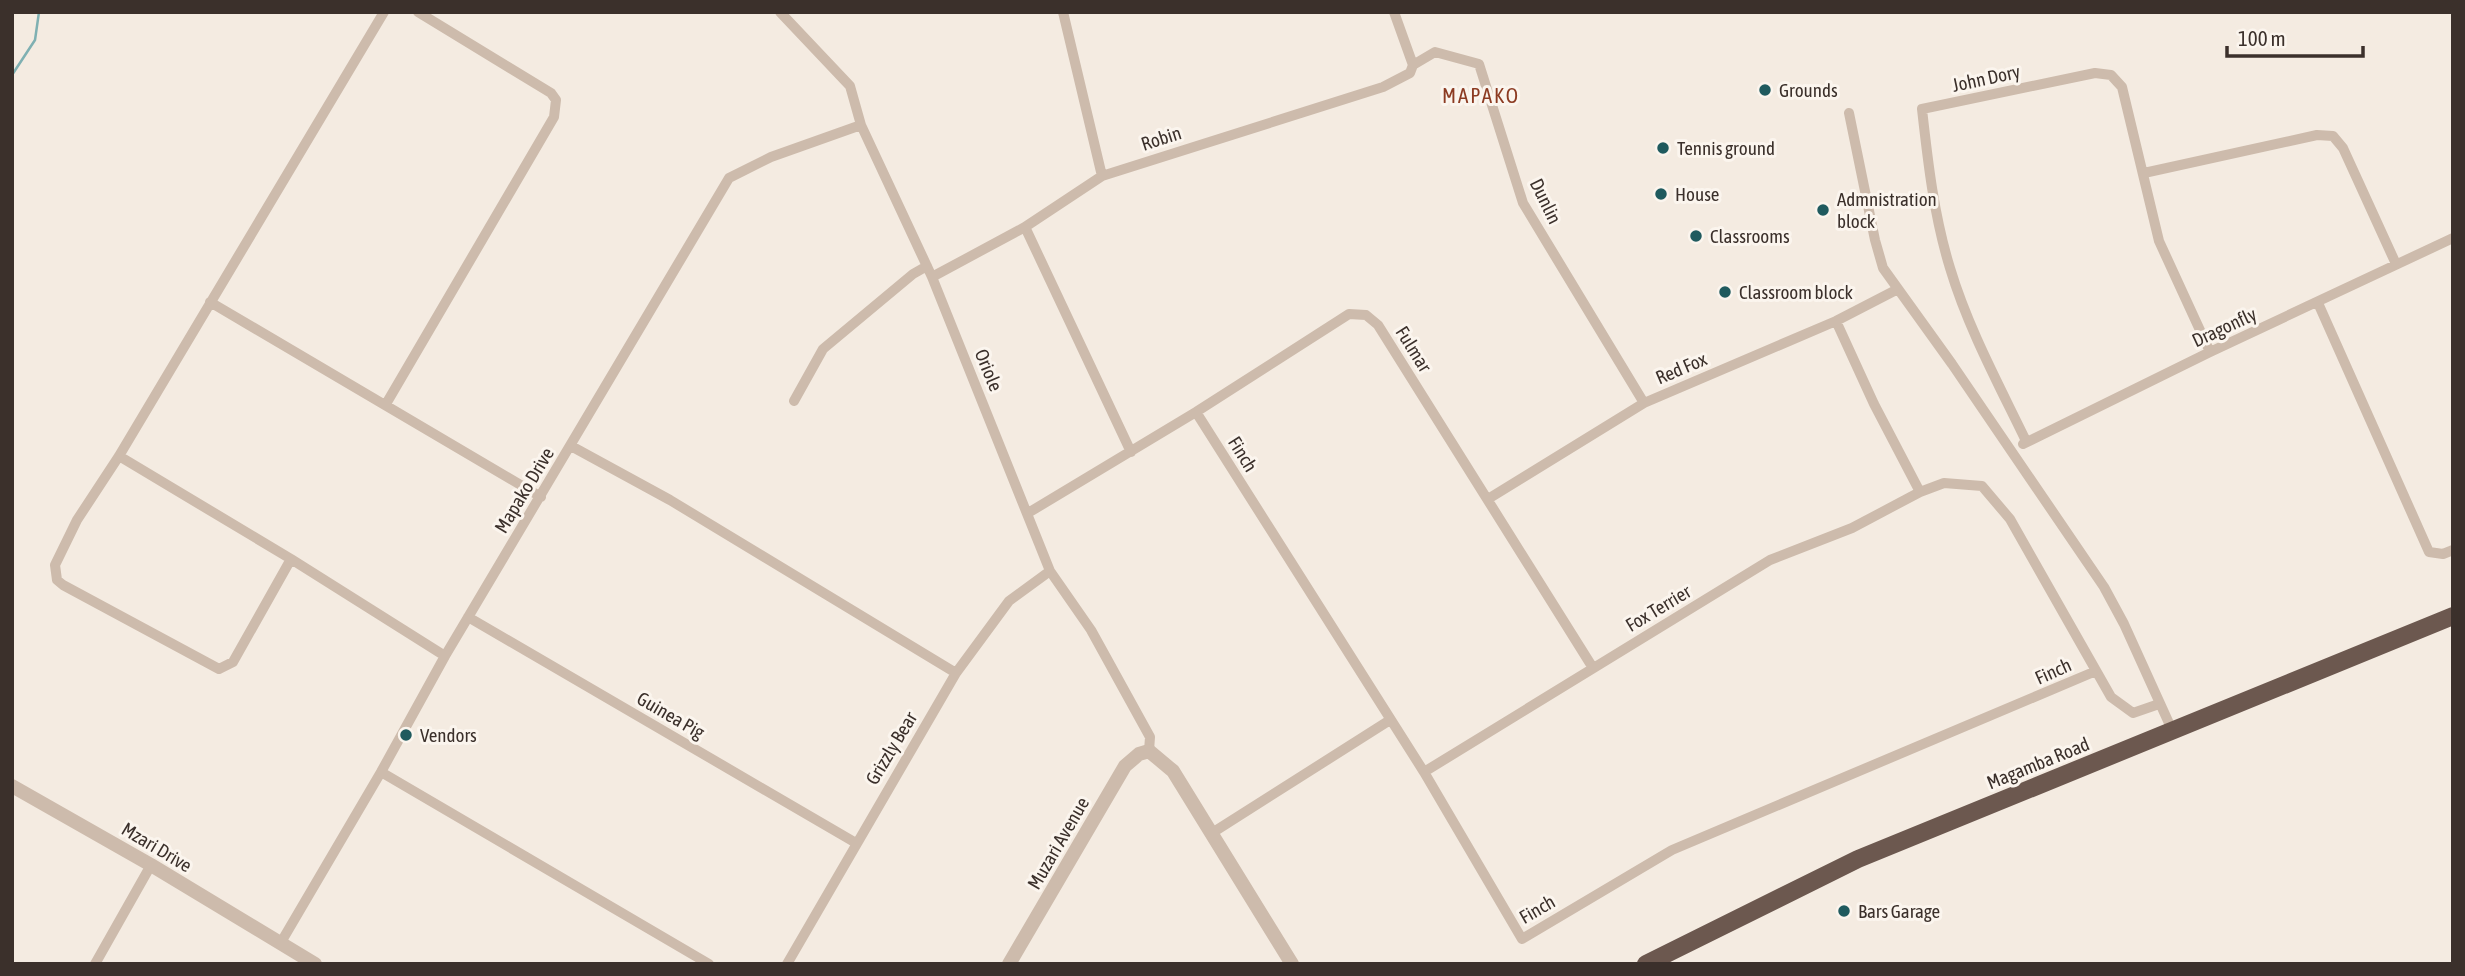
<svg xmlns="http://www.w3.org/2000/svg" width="2465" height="976" viewBox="0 0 2465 976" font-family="'Asap Condensed',sans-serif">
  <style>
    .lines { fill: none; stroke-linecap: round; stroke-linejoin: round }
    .stream { stroke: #7fb0b2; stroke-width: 2.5 }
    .minor { stroke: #cdbbac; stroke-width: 10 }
    .tertiary { stroke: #cdbbac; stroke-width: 14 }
    .trunk { stroke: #6c584f; stroke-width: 18 }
    .poi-dot { fill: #1f5a5e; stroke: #fbf5ee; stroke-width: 2.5 }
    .labels { text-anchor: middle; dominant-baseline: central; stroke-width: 6; stroke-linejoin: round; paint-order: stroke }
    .street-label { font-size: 19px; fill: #3b302b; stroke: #fbf5ee }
    .poi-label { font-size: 19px; fill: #3b302b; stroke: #fbf5ee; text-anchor: start }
    .neighbourhood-label { font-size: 21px; letter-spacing: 2px; fill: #8c3b22; stroke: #fbf5ee }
  </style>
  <rect width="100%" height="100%" fill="#f4ebe1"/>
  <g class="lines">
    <path class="stream" d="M12 75 35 40 39 12
      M12 123V135"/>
    <path class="minor" d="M780 12 850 86 861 125 932 277 1050 571 1091 630 1150 737 1149 751
      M1063 12 1102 176
      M1394 12 1413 65
      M1849 113 1875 240 1883 268 1952 364 2104 587 2124 624 2173 732
      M2144 173 2317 135 2333 136 2343 148 2396 264
      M1025 227 1131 452
      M932 277 1025 227 1102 176 1383 87 1410 73 1413 65 1435 52 1479 64 1523 203 1644 403
      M210 302 541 497
      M2318 303 2429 552 2443 554 2453 550
      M1836 321 1874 404 1920 492
      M794 401 823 349 913 274 927 266
      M386 404 554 117 556 100 551 93 418 12
      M1196 412 1424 772 1522 939 1672 850 2096 671
      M2026 441C1999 385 1968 328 1950 268 1934 216 1928 163 1922 109L2095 73 2111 75 2122 87 2159 241 2210 352
      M2023 444 2210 352 2453 238
      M571 446 670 500 956 673
      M119 456 291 559 445 656
      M1488 499 1644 403 1836 321 1898 289
      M1028 513 1196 412 1349 314 1366 315 1378 325 1593 668
      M291 559 233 662 219 669 63 585 57 580 55 565 77 520 119 456 384 12
      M468 617 856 843
      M381 772 709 964
      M1424 772 1770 560 1852 528 1920 492 1944 483 1982 486 2010 519 2111 697 2133 713 2159 704
      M1212 833 1390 720
      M280 944 381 772 445 656 729 178 771 157 861 125
      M95 964 151 865
      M787 964 956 673 1009 601 1050 571"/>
    <path class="tertiary" d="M12 786 151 865 315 964
      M1009 964 1125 766 1139 754 1149 751 1173 771 1292 964"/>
    <path class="trunk" d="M1646 964 1858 859 2453 616"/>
  </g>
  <g class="poi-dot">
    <circle cx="1765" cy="90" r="7"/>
    <circle cx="1663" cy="148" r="7"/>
    <circle cx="1661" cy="194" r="7"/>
    <circle cx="1823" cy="210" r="7"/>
    <circle cx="1696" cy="236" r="7"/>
    <circle cx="1725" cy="292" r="7"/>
    <circle cx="406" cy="735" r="7"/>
    <circle cx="1844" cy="911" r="7"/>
  </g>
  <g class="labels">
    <g class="street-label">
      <text transform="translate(1986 78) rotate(-12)">John Dory</text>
      <text transform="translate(1161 138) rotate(-18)">Robin</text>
      <text transform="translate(1546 201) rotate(64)">Dunlin</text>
      <text transform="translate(2224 327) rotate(-25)">Dragonfly</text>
      <text transform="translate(1414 349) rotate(58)">Fulmar</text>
      <text transform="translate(1681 368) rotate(-23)">Red Fox</text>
      <text transform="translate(989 370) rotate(68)">Oriole</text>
      <text transform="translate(1243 454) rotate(58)">Finch</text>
      <text transform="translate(524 490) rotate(-59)">Mapako Drive</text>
      <text transform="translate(1658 608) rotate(-31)">Fox Terrier</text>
      <text transform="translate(2053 671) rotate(-24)">Finch</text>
      <text transform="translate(671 715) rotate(30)">Guinea Pig</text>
      <text transform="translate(891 748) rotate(-59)">Grizzly Bear</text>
      <text transform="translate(2038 763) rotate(-22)">Magamba Road</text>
      <text transform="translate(1058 843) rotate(-60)">Muzari Avenue</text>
      <text transform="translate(157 847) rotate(31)">Mzari Drive</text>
      <text transform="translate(1537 909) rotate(-30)">Finch</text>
    </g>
    <g class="poi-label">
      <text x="1779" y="90">Grounds</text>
      <text x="1677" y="148">Tennis ground</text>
      <text x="1675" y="194">House</text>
      <text x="1837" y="199">Admnistration<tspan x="1837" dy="22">block</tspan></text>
      <text x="1710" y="236">Classrooms</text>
      <text x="1739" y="292">Classroom block</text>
      <text x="420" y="735">Vendors</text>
      <text x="1858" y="911">Bars Garage</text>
    </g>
    <g class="neighbourhood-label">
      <text x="1481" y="95">MAPAKO</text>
    </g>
  </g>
  <rect width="2465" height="976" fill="none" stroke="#3b302b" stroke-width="28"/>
  <path d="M2227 46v10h136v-10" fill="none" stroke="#3b302b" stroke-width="3.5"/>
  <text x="2238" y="46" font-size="21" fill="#3b302b" stroke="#fbf5ee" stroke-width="5" paint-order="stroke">100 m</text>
</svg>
